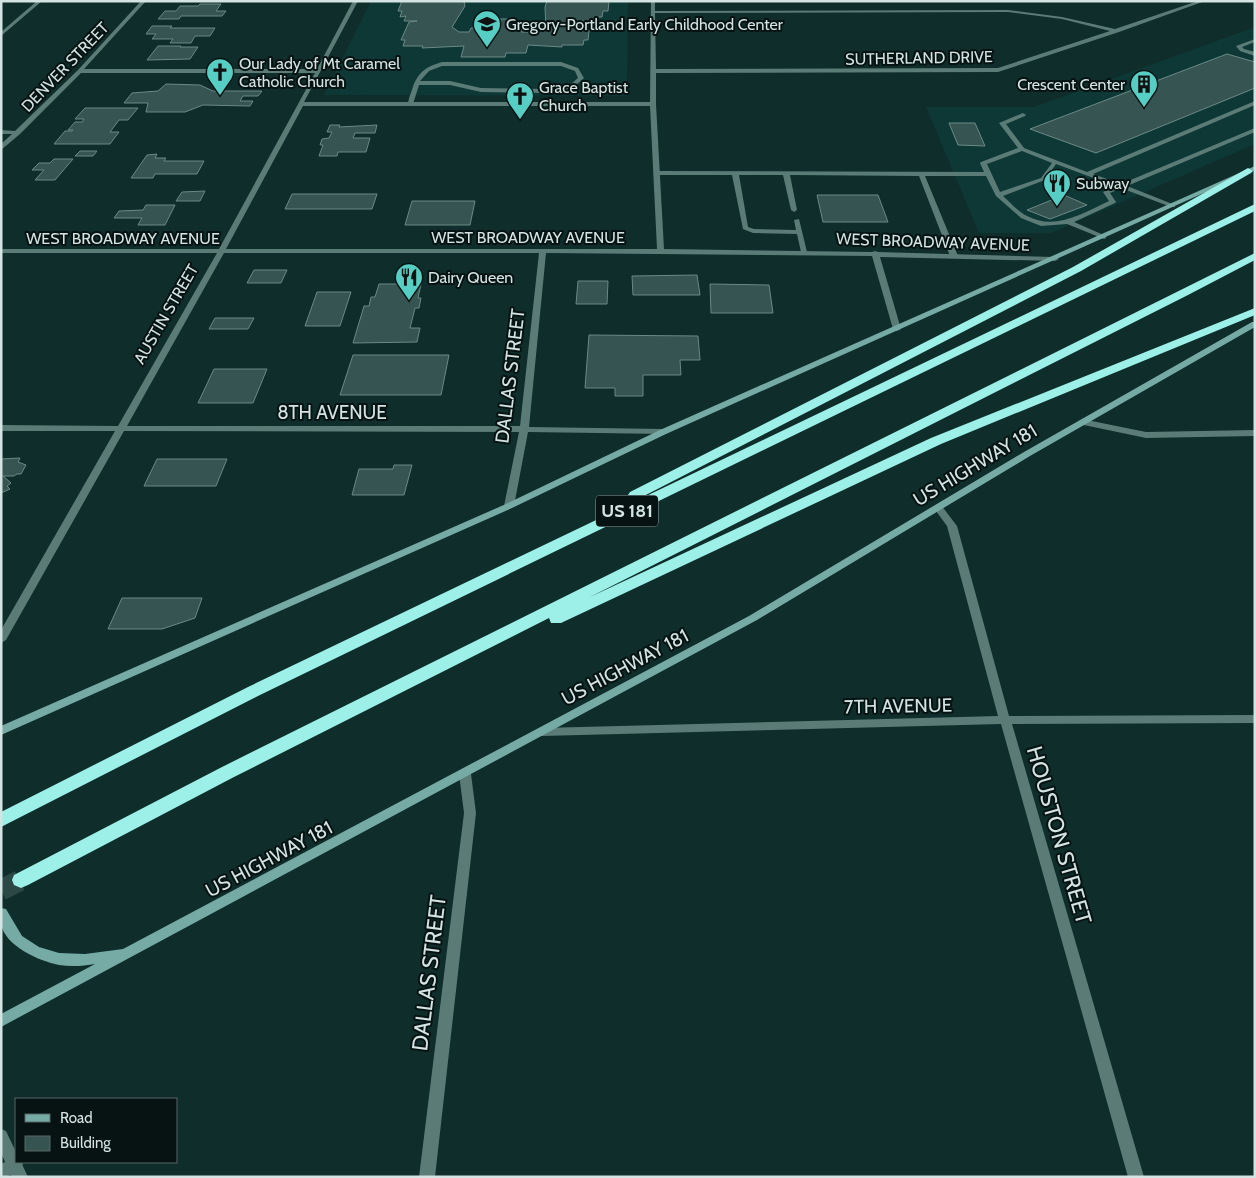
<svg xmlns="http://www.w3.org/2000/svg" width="1256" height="1178" viewBox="0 0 1256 1178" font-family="Cabin,sans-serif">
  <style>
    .built { fill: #0d3836 }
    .building { fill: #365451; stroke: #6a8a86 }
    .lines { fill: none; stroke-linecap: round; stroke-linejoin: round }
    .highway-tunnel { stroke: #2c4846; stroke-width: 21; stroke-dasharray: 21 10; stroke-linecap: butt }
    .lane { fill: #5b7b77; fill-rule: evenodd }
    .street { fill: #5b7b77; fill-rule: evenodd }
    .secondary { fill: #76aaa4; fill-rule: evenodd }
    .highway { fill: #9df0e7; fill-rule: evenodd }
    .labels { text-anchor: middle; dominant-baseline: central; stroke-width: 4; stroke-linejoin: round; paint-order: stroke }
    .far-poi-label { font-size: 16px; fill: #d3e4e2; stroke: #071312; text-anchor: start }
    .far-street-label { font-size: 16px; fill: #d3e4e2; stroke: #071312 }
    .shield { fill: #071312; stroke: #96a5a4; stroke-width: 1 }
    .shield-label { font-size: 18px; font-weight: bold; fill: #d3e4e2 }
    .street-label { font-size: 19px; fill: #d3e4e2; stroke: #071312 }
    .near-street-label { font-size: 22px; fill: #d3e4e2; stroke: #071312 }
  </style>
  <rect width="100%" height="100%" fill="#0e2d2b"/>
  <path class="built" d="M371 1H628L627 96 324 95Z
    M1255 27V144L1051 233H979L926 107H1034Z"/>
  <path class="building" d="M402 1H464L465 6 452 27 459 32H469L471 28H480L486 19H513V29H522L521 32H536L546 27 545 7 547 1H609L608 11H603L602 17H594V21H582L590 22 588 40H584L583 45H562V47L528 45 526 53H506L505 57H461L464 46 422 48 423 46H403L405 40H401L409 22 417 21H404L406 16 400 17 402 11H398Z
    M200 4H221L216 11H226L222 16H181L179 19H158L165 11H176L180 6H198Z
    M152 26H172L170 28H215L210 36H195L191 43H170L173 39H152L156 34H146Z
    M158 46H181L180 47H198L190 59 147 60Z
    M1227 54 1255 62V88L1096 153 1030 129Z
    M166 84 200 85 213 91H262L258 96H243L240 101H253L250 106 203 105 185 112H146L148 103H124L132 93 158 91Z
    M85 108H138L128 120H119L110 132H119L110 144H54L65 131H72L73 130H68L75 122H82L84 119H75Z
    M949 123H975L985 146 958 145Z
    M330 125H340L339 127 377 125 375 133H355L353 138H370L366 152H338L337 156H319L323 145H320L322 139 329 138 332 132H327Z
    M80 151H97L93 156H75Z
    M157 154 155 158H166L164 161H204L197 174H155L153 178H131L147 155Z
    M54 159H73L55 180H35L44 170H32L39 163H50Z
    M205 191 200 201H176L182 192Z
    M292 194H377L372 209H285Z
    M817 195H878L888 222H823Z
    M1064 195 1087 205 1050 219 1027 210Z
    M412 201H475L470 225H405Z
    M146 205H175L165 225H138L142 218H114L119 211 143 210Z
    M254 270H287L281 283H247Z
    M697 275 700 295H633L632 276Z
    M578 281H608L607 304H576Z
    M379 284H421L418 298H421L419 308H415L410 328H420L417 342 353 343 364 306H369L371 297H375Z
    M710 284 769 285 773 313H711Z
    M317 292H351L340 326H305Z
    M215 318H254L248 329H209Z
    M589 335 698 336 700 360H680L681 375H643V396H615V388H585Z
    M353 355H449L441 395H340Z
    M214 369H267L253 403H198Z
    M20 458 18 462 26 465 21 474H17L14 476H3L11 483 7 486 10 489 1 493V459Z
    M157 459H227L216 486H144Z
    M394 465H412L404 495H352L359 469H393Z
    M122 598H202L195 618 162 629H108Z"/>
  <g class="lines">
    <path class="highway-tunnel" d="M1 890 21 880"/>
    <path class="lane" d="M1255 39V42L1242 47 1244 49 1255 52V56L1240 51 1236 46Z
      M442 62H561L578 68 584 78 575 86 566 90 548 93 481 92 450 85H419L413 104 408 105C408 100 410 95 412 90 417 73 425 67 442 62ZM442 66H561L575 71 578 78 571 84 563 87 548 89 481 88 450 81H420L429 71Z
      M1255 101V105L1093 174 1121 184 1255 128V132L1127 186 1175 205V207H1171L1121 188 1110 193 1116 202 1115 203 1074 222 1106 236V238L1104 239 1067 224 1041 226 1021 218 996 196 986 176H925L958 256 954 258 950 256 919 176 790 175 797 210 794 212 791 210 783 175H739L748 227 754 229 796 230 794 220 799 219 807 252 804 254 801 252 797 234 753 233 743 229 732 175H657L654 173 657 171 984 172 980 163 981 162 1018 148 999 123 1023 113 1026 115 1025 116 1006 124 1024 148 1087 172ZM1022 151 1052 163 1041 178 1000 192 987 164ZM1056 164 1115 186 1103 192 1109 201C1083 213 1055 231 1027 216 1018 212 1010 202 1003 196L1045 180Z
      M15 1157 16 1162H22L23 1164C19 1172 10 1177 1 1177V1164Z"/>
    <path class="street" d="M37 1H42L1 36V32Z
      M141 1H146L84 69H317L353 1H358L304 102H650L651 1H655V11L1008 10 1062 17 1115 29 1198 1H1205L1119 32 998 72 656 73V104L664 249 872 252 875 251 878 252 1055 257 1059 259 1055 261 880 257 901 329 897 331 893 329 872 256 546 253 529 427 663 429 666 430 667 432 666 434 528 432 514 506 509 509 504 506 519 432 124 431 6 640 1 643V630L115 431H1V425L118 426 217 253H1V249H219L315 73H81L20 134 1 150V144L12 134H1V130L15 131 78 70ZM1008 12 1062 19 1110 31 998 68 656 69 655 13ZM303 106H650L657 249H226ZM224 253H539L520 426H127Z
      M1082 419 1146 432 1255 430V436L1146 438 1079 424 1078 422Z
      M938 504 941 505 957 526 1009 716 1255 715V723L1012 724 1144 1177H1128L1001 724 542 736 538 735 536 732 538 729 542 728 998 716 947 526 933 507Z
      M465 770 469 771 471 774 476 813 435 1177H419L464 813 459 774 461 771Z
      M1 1129 6 1131 16 1152V1162H21L28 1177H12L1 1153Z"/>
    <path class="secondary" d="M1255 166V170L666 434 512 508 1 735V726L506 504 660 430Z
      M1252 322H1255V327L1030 456 757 620 1 1027V1014L95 964C84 966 71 967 59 965 39 961 5 946 1 924 0 919 1 913 1 908L6 909 22 936 39 947 59 953 85 954 123 949 749 616 1024 452Z"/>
    <path class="highway" d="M1248 168 1253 171 1251 173 1081 271 640 498H630L628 495 630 492 1073 267Z
      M1255 204V211L260 695 1 827V812L248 687Z
      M1255 253V260L1188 295 590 597 931 438 1255 308V315L941 444 561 623H551L549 618 234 777 28 885 21 888 14 885 12 880 14 875 222 767Z"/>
  </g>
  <defs>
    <g id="school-pin" transform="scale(1.4375)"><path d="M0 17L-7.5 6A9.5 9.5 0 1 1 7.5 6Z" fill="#56cec3" stroke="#071312"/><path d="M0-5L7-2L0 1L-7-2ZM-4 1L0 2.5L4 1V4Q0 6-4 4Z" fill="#111"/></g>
    <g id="church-pin" transform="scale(1.4375)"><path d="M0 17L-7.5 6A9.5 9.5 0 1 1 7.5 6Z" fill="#56cec3" stroke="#071312"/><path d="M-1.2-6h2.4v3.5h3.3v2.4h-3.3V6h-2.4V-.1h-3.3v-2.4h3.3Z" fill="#111"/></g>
    <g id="building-pin" transform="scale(1.4375)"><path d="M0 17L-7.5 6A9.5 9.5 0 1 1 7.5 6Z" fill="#56cec3" stroke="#071312"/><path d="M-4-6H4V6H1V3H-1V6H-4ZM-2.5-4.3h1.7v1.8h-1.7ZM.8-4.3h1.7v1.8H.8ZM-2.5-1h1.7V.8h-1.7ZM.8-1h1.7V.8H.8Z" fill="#111"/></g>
    <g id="restaurant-pin" transform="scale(1.4375)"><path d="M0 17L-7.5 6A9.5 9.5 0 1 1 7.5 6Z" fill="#56cec3" stroke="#071312"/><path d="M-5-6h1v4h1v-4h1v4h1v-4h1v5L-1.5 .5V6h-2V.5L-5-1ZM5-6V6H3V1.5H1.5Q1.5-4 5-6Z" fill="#111"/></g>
  </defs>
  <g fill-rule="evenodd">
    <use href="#school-pin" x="487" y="24"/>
    <use href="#church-pin" x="220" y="72"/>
    <use href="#building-pin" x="1144" y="84"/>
    <use href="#church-pin" x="520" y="96"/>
    <use href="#restaurant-pin" x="1057" y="183"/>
    <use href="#restaurant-pin" x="409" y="277"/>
  </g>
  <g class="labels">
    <g class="far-poi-label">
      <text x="506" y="24">Gregory-Portland Early Childhood Center</text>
      <text x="239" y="63">Our Lady of Mt Caramel<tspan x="239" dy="18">Catholic Church</tspan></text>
      <text x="1125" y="84" text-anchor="end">Crescent Center</text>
      <text x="539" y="87">Grace Baptist<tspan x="539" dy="18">Church</tspan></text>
      <text x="1076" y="183">Subway</text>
      <text x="428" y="277">Dairy Queen</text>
    </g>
    <g class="far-street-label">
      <text transform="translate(919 58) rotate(-1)">SUTHERLAND DRIVE</text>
      <text transform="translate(65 67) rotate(-46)">DENVER STREET</text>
      <text x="528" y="237">WEST BROADWAY AVENUE</text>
      <text x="123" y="238">WEST BROADWAY AVENUE</text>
      <text transform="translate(933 242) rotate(2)">WEST BROADWAY AVENUE</text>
      <text transform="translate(166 314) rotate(-60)">AUSTIN STREET</text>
    </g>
    <rect class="shield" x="596" y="495.5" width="62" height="31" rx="4"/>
    <g class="shield-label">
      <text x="627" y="511">US 181</text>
    </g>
    <g class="street-label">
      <text transform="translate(510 376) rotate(-83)">DALLAS STREET</text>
      <text x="332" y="412">8TH AVENUE</text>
      <text transform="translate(975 465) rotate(-31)">US HIGHWAY 181</text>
      <text transform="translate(625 667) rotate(-28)">US HIGHWAY 181</text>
      <text transform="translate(898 706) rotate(-1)">7TH AVENUE</text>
      <text transform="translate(269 859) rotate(-28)">US HIGHWAY 181</text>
    </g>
    <g class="near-street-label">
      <text transform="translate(1059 835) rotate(74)">HOUSTON STREET</text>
      <text transform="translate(429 973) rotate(-83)">DALLAS STREET</text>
    </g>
  </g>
  <rect width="1256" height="1178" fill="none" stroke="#d3e4e2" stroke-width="5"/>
  <rect x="15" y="1098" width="162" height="65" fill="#071312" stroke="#596765"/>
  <rect x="25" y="1114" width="25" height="8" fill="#76aaa4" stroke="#596765"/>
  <text x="60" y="1123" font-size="15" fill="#d3e4e2">Road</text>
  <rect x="25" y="1136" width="25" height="15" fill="#365451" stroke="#596765"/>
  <text x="60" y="1148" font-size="15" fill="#d3e4e2">Building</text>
</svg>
